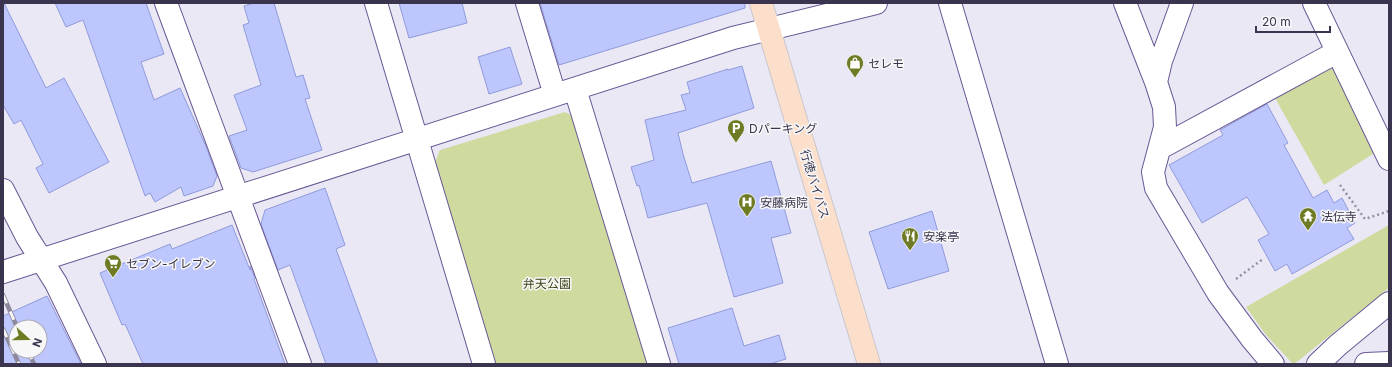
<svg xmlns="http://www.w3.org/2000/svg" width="1392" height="367" viewBox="0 0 1392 367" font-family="Inter,'Noto Sans JP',sans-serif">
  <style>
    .green { fill: #cfda9e }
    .building { fill: #bdc7fd; stroke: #909bdb; fill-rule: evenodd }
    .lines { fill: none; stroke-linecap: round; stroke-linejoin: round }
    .minor-casing { stroke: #6a5894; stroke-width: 24 }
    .major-casing { stroke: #c8c6ce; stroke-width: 24 }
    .path { stroke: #938ea2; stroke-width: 2.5; stroke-dasharray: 2 3; stroke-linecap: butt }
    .minor { stroke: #fff; stroke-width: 22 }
    .major { stroke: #fcdfca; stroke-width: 22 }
    .rail-casing { stroke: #8d889c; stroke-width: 4.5 }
    .rail { stroke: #f7f7f7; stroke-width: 3; stroke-dasharray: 9; stroke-linecap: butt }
    .labels { text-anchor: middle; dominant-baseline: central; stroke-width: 3; stroke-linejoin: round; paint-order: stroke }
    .poi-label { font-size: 12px; fill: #3b344f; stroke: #f7f7f7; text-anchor: start }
    .street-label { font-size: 12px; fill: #3b344f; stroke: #f7f7f7 }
    .park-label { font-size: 12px; fill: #3e4516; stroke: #f7f7f7 }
  </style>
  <rect width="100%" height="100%" fill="#ebe8f6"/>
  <path class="green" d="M1336 65 1376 152 1324 185 1275 98Z
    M565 112 573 116 648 364H495L435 162 440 150Z
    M1389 225V288L1298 361 1293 364 1266 335 1246 307Z"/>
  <path class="building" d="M3 3H4L46 88 64 78 109 162 49 193 36 168 43 164 21 120 14 124 3 105Z
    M55 3H146L164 54 141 62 154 100 180 88 205 144 217 176 213 186 184 196 181 187 155 202 150 193 145 196 83 20 66 27Z
    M254 3H274L296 77 303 75 310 98 305 99 322 150 253 172 241 168 229 136 247 130 234 95 261 85 243 25 249 23 244 6Z
    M399 3H462L467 23 409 38Z
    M540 3H745V8L559 65Z
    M510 47 522 84 489 94 478 57Z
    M742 66 754 108 678 133 683 154 692 183 771 161 791 233 771 238 783 283 734 297 707 203 648 218 639 185 637 186 631 167 654 160 645 120 686 110 681 95 690 93 687 82 728 69V70Z
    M1267 104 1288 143 1284 145 1313 198 1327 190 1334 203 1342 198 1355 223 1347 228 1354 239 1292 274 1287 264 1275 271 1258 240 1269 234 1247 197 1202 223 1169 165 1223 135 1220 130Z
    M325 188 345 245 336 249 378 364H326L290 265 278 270 261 224 265 210Z
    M932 211 949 271 888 289 869 232Z
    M232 225 250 270V266L255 278 254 279 285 364H143L125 324 122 325 100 273 170 244 172 249Z
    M47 296 81 364H3V316ZM16 327H40V351H16Z
    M732 308 744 346 779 335 786 359 770 364H679L668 328Z"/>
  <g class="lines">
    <g class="minor-casing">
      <path id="minor" d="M166 3 300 364
        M376 3 484 364
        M527 3 555 95
        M950 3 1057 364
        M1125 3 1156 82 1164 107 1165 127 1153 172 1156 188 1218 293 1252 339 1273 364
        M1314 3 1389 159
        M1156 82 1161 61 1182 3
        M575 89 659 364
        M1160 148 1337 52
        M3 190 27 237 56 283 95 364
        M3 272 733 38 876 3
        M1318 364 1338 345 1389 303
        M1366 364 1389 363"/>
    </g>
    <g class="major-casing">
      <path id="major" d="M761 3 869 364"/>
    </g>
    <path class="path" d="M1340 185 1365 219 1389 211
      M1236 279 1263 259"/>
    <use href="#minor" class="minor"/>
    <use href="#major" class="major"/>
    <g class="rail-casing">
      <path id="rail" d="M3 295 17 327
        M3 329 19 364
        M28 351 34 364"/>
    </g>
    <use href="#rail" class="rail"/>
  </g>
  <defs>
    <g id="shop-pin" transform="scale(0.9)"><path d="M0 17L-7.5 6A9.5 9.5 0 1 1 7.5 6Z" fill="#6f7a25" stroke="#f7f7f7"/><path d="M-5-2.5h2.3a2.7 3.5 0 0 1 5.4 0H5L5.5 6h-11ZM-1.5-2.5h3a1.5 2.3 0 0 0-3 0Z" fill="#fff"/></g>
    <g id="parking-pin" transform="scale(0.9)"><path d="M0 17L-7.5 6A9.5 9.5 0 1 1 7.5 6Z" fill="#6f7a25" stroke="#f7f7f7"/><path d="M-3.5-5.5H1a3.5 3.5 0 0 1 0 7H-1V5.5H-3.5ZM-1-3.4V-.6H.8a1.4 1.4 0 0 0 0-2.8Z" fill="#fff"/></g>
    <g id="hospital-pin" transform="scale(0.9)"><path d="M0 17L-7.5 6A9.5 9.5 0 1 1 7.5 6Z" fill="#6f7a25" stroke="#f7f7f7"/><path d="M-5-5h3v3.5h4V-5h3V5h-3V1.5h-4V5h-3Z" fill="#fff"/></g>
    <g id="temple-pin" transform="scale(0.9)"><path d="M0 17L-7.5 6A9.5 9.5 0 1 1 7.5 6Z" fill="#6f7a25" stroke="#f7f7f7"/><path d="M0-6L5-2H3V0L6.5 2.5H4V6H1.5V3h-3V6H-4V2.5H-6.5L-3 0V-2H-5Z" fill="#fff"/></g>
    <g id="restaurant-pin" transform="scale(0.9)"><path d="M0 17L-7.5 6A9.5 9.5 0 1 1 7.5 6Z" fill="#6f7a25" stroke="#f7f7f7"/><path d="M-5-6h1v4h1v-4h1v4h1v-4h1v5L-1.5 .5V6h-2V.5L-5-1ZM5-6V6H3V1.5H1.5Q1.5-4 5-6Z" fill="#fff"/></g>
    <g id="supermarket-pin" transform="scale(0.9)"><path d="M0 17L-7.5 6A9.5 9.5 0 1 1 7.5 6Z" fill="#6f7a25" stroke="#f7f7f7"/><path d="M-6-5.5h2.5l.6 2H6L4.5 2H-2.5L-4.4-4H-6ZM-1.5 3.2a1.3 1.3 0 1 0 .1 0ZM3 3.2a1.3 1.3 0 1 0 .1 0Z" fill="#fff"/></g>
  </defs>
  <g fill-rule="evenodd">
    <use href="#shop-pin" x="855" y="63"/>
    <use href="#parking-pin" x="736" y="128"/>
    <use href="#hospital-pin" x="747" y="202"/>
    <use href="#temple-pin" x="1308" y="216"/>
    <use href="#restaurant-pin" x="910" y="236"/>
    <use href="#supermarket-pin" x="113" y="263"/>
  </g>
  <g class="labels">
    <g class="poi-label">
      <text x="868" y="63">セレモ</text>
      <text x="749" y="128">Dパーキング</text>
      <text x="760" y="202">安藤病院</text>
      <text x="1321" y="216">法伝寺</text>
      <text x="923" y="236">安楽亭</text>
      <text x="126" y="263">セブン-イレブン</text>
    </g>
    <g class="street-label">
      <text transform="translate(815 184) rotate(73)">行徳バイパス</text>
    </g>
    <g class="park-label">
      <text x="547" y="283">弁天公園</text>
    </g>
  </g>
  <rect width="1392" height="367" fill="none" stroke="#3b344f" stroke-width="8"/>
  <g transform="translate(28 339) rotate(111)"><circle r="19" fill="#f7f7f7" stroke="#aca9b4"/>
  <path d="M0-3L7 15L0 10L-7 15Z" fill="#6f7a25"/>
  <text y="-6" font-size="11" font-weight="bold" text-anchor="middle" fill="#3b344f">N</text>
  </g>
  <path d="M1256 26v6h74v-6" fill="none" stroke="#3b344f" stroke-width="2"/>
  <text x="1262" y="26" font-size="12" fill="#3b344f" stroke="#f7f7f7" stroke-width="3" paint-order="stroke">20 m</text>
</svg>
